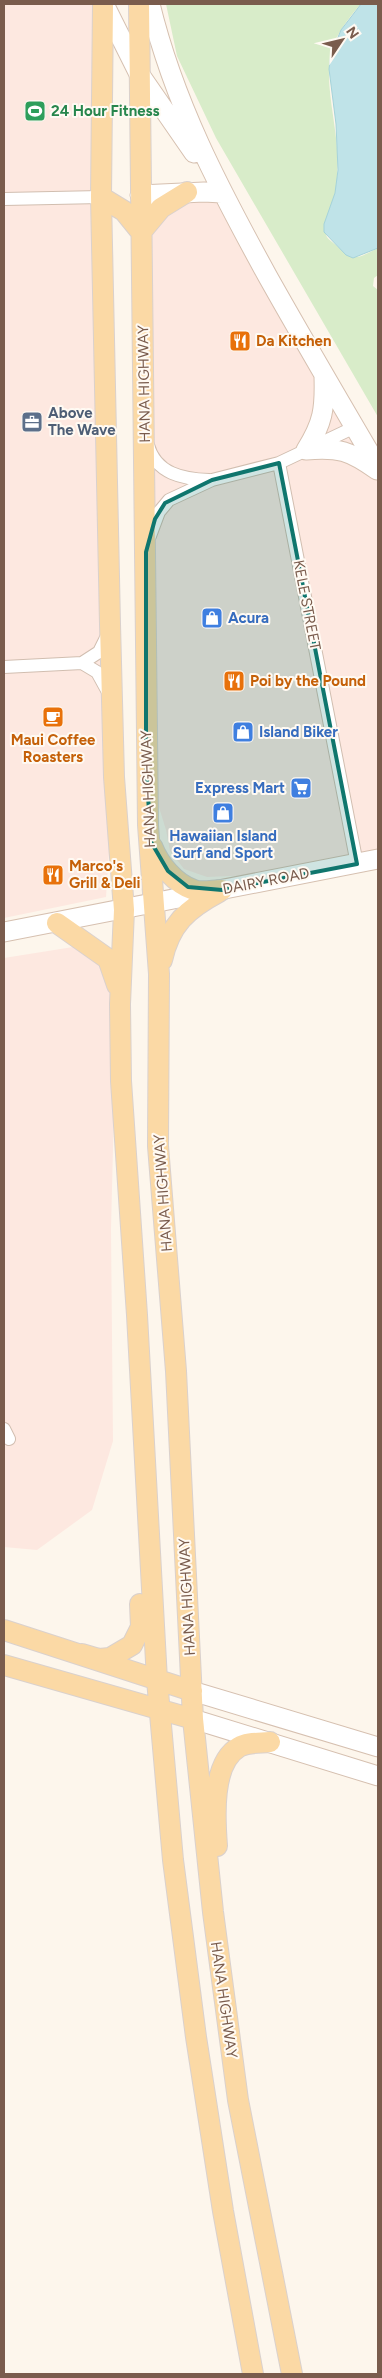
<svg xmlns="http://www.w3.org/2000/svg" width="382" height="2378" viewBox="0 0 382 2378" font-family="Figtree,sans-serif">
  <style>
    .commercial { fill: #fde8e0 }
    .green { fill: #d8ecc9 }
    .water { fill: #bfe3e8; stroke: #a5d3da }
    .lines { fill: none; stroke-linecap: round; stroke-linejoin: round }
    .street-casing { stroke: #d1beb0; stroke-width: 14 }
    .secondary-casing { stroke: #d6c0b0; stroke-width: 21 }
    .primary-casing { stroke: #dad1cd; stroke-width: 22 }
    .street { stroke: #fff; stroke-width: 12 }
    .secondary { stroke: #fff; stroke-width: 19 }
    .primary { stroke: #fbd9a5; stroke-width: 20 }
    .marked { fill: #0f766e; fill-opacity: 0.2; stroke: #0f766e; stroke-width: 4; stroke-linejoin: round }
    .labels { text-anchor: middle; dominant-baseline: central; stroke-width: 4; stroke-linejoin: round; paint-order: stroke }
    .leisure-label { font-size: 15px; font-weight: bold; fill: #27864d; stroke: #fffaf3; text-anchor: start }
    .food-label { font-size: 15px; font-weight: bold; fill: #c56008; stroke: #fffaf3; text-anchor: start }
    .street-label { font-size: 15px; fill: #7a5c4d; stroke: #fffaf3 }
    .service-label { font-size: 15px; font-weight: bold; fill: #4e5e75; stroke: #fffaf3; text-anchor: start }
    .shop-label { font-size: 15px; font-weight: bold; fill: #366cbe; stroke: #fffaf3; text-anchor: start }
  </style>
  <rect width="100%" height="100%" fill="#fdf6ec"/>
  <path class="commercial" d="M4 4H103L114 777 106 897 4 918Z
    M222 193 378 467V859L309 873 207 877 184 869 170 851 166 830 146 765 140 195Z
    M73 947 98 957 117 987 111 1229 113 1441 92 1510 37 1550 4 1547V958Z"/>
  <path class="green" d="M166 4H361C350 16 335 36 331 52 323 89 341 134 337 174 337 180 337 187 335 193 333 207 320 223 327 237 329 240 335 244 338 247 354 263 360 257 378 248V275L374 278 373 286 378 290V417L216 138 177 56Z"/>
  <path class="water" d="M361 4H378V248L353 258 346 255 324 232V224L335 193 338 170 336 124 329 69 331 54 341 30Z"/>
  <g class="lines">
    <g class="street-casing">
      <path id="street" d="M4 199 101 197
        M148 445C156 474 183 479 209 480
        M279 463 357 864
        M150 536 159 512 169 500 212 480 279 463 355 427
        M82 663 99 652 108 634
        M4 667 82 663 97 672 108 692
        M4 1429 9 1439"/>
    </g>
    <g class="secondary-casing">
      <path id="secondary" d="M104 4 138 72 194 153
        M150 4C174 103 219 188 268 277 304 341 341 404 378 467
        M140 195 204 192 222 193
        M306 450C323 423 325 409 324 377
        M306 450C339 447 350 451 377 470
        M4 932 378 859
        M192 1691 378 1747
        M193 1719 378 1776"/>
    </g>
    <g class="primary-casing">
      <path id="primary" d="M103 4 101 197 110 624 114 777 124 910 120 1004 121 1081 137 1315 157 1680 173 1860 196 2037 223 2211 253 2374
        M139 4 148 825 159 974 158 1146 176 1371 193 1719 213 1912 238 2100 292 2374
        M101 197 124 211 141 232
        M141 232 161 208 187 192
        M152 846C159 864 175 884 194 890 202 893 213 890 222 890
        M57 923 108 959 117 985
        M162 960C170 924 187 909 219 892
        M4 1630 192 1691
        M82 1654 99 1659 110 1658 132 1645 141 1627 140 1604
        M4 1665 193 1719
        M217 1846C215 1819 211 1763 239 1747 247 1742 260 1743 270 1742"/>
    </g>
    <use href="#street" class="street"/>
    <use href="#secondary" class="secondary"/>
    <use href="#primary" class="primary"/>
  </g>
  <path class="marked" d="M279 463 357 864 222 890 188 887 168 871 151 842 146 765V552L155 519 165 503 212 480Z"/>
  <defs>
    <g id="stadium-square" transform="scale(1.125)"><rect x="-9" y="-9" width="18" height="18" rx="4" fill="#2e9e5b" stroke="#fffaf3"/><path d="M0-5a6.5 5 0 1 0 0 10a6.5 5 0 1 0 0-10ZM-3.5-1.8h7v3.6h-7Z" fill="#fff"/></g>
    <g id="restaurant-square" transform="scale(1.125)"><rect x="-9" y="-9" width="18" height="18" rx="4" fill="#e8710a" stroke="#fffaf3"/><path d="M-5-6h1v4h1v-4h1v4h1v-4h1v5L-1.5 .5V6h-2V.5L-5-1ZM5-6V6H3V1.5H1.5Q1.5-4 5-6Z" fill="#fff"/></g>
    <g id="office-square" transform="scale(1.125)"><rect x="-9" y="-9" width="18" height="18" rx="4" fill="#5c6f8a" stroke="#fffaf3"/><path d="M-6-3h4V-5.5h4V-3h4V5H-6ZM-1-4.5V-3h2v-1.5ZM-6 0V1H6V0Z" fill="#fff"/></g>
    <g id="shop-square" transform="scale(1.125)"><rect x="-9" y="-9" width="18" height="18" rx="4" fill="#3f7fe0" stroke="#fffaf3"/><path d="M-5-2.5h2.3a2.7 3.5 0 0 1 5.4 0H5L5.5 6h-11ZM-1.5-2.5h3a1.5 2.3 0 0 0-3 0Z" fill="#fff"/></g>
    <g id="cafe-square" transform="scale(1.125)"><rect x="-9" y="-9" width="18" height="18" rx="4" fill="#e8710a" stroke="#fffaf3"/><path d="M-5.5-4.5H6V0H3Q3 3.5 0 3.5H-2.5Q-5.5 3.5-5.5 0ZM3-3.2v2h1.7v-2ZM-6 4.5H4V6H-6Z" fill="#fff"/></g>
    <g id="supermarket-square" transform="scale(1.125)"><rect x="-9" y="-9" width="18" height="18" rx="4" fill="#3f7fe0" stroke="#fffaf3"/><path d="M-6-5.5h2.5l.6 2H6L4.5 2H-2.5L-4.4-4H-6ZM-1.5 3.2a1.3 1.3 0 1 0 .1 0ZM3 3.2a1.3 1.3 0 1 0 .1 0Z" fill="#fff"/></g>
  </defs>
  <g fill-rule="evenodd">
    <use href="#stadium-square" x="35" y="111"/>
    <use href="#restaurant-square" x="240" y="341"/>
    <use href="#office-square" x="32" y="422"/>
    <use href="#shop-square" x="212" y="618"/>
    <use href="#restaurant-square" x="234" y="681"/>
    <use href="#cafe-square" x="53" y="717"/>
    <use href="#shop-square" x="243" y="732"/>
    <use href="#supermarket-square" x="301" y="788"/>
    <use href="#shop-square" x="223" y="813"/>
    <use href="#restaurant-square" x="53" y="875"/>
  </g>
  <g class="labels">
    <g class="leisure-label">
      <text x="51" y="111">24 Hour Fitness</text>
    </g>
    <g class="food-label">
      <text x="256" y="341">Da Kitchen</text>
      <text x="250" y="681">Poi by the Pound</text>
      <text x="53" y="740" text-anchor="middle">Maui Coffee<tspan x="53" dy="17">Roasters</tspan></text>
      <text x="69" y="866">Marco's<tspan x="69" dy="17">Grill &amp; Deli</tspan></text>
    </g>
    <g class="street-label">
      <text transform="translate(144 384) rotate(-91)">HANA HIGHWAY</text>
      <text transform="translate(307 605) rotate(79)">KELE STREET</text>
      <text transform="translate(148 789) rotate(-92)">HANA HIGHWAY</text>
      <text transform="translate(266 881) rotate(-11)">DAIRY ROAD</text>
      <text transform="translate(163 1193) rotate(-94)">HANA HIGHWAY</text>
      <text transform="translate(187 1597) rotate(-93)">HANA HIGHWAY</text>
      <text transform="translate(224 2000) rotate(82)">HANA HIGHWAY</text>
    </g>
    <g class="service-label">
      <text x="48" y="413">Above<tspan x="48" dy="17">The Wave</tspan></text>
    </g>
    <g class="shop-label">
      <text x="228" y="618">Acura</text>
      <text x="259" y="732">Island Biker</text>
      <text x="285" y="788" text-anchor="end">Express Mart</text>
      <text x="223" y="836" text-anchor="middle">Hawaiian Island<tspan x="223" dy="17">Surf and Sport</tspan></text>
    </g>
  </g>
  <rect width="382" height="2378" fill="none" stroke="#7a5c4d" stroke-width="10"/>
  <g transform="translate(342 40) rotate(55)" stroke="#fffaf3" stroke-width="4" paint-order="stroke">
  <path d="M0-4L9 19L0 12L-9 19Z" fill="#7a5c4d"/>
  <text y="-8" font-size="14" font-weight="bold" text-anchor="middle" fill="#7a5c4d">N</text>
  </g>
</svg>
